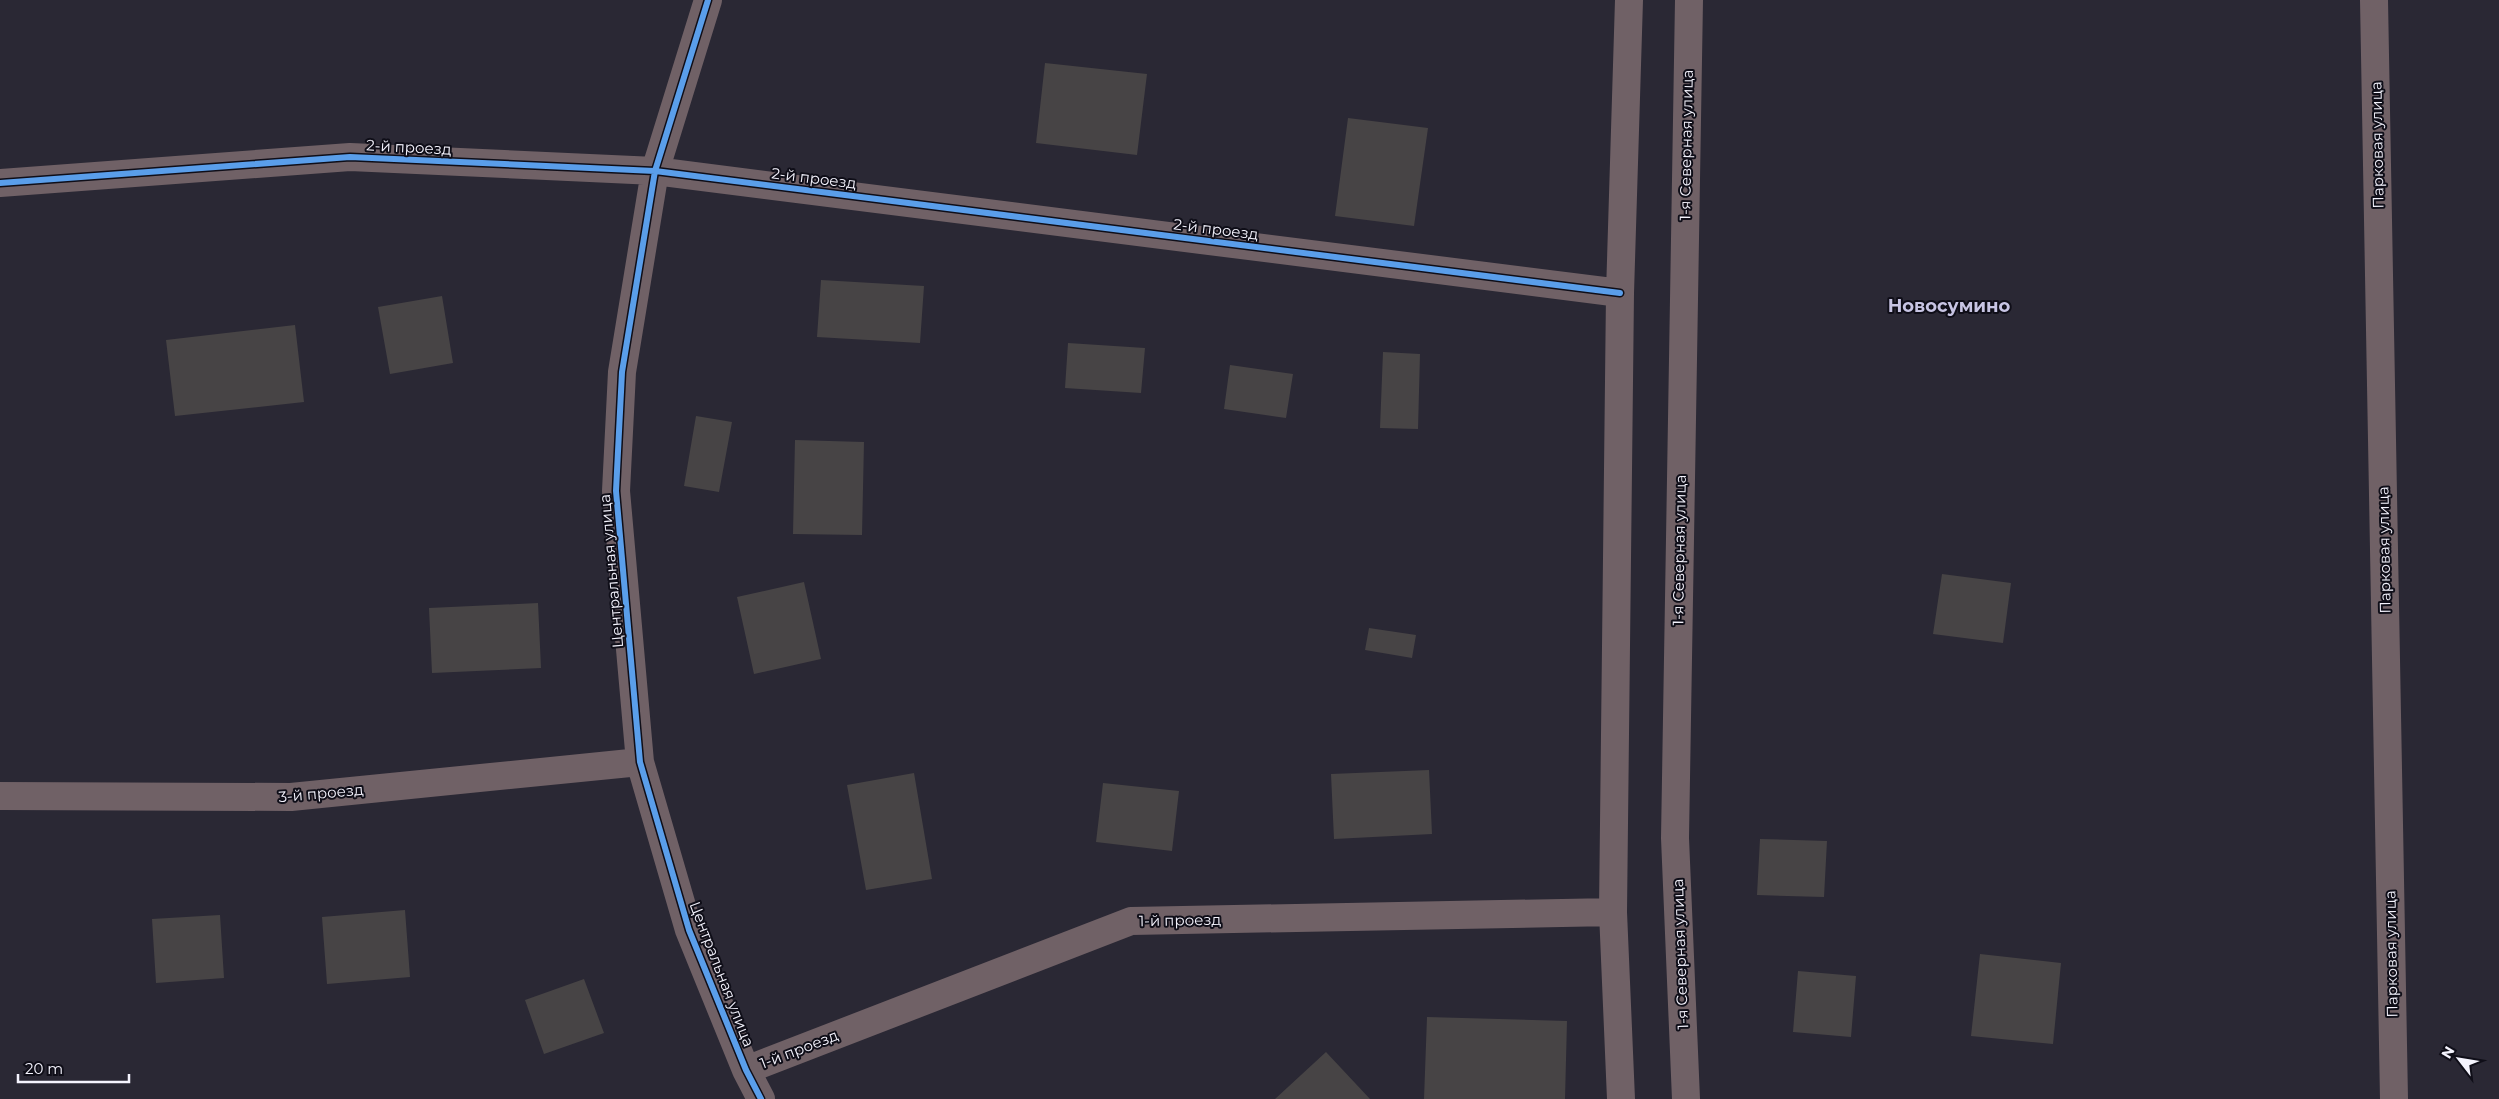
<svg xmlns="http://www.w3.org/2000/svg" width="2499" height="1099" viewBox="0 0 2499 1099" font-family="Montserrat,sans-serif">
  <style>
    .building { fill: #474445 }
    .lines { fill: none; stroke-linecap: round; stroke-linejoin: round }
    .minor { stroke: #706166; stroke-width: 28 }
    .cycleway-casing { stroke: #0f0e18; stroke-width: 9 }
    .cycleway { stroke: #5a9eea; stroke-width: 6 }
    .labels { text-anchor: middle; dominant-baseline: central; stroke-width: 4; stroke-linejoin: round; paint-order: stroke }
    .street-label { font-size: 15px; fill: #f5f4fe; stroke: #0f0e18 }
    .quarter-label { font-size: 18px; font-weight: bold; fill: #c7c4e3; stroke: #0f0e18 }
  </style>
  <rect width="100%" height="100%" fill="#2a2834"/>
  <path class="building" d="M1045 63 1147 74 1137 155 1036 143Z
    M1348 118 1428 128 1414 226 1335 216Z
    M821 280 924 286 920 343 817 337Z
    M442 296 453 363 390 374 378 307Z
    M295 325 304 402 175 416 166 340Z
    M1068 343 1145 348 1141 393 1065 388Z
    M1383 352 1420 354 1418 429 1380 428Z
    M1230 365 1293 374 1286 418 1224 409Z
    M696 416 732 422 719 492 684 486Z
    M795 440 864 442 862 535 793 534Z
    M1942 574 2011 583 2003 643 1933 634Z
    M804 582 821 659 754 674 737 597Z
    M538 603 541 668 432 673 429 608Z
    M1369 628 1416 635 1412 658 1365 650Z
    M1429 770 1432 834 1334 839 1331 774Z
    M914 773 932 879 866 890 847 785Z
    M1103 783 1179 791 1172 851 1096 842Z
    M1760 839 1827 841 1824 897 1757 895Z
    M405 910 410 977 327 984 322 917Z
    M220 915 224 978 156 983 152 919Z
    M1980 954 2061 963 2053 1044 1971 1036Z
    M1798 971 1856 976 1851 1037 1793 1032Z
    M584 979 604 1033 544 1054 525 1000Z
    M1427 1017 1567 1021 1565 1099H1424Z
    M1326 1052 1370 1099H1275Z"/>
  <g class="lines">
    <path class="minor" d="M708 0 655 171 622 372 616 491 640 762 689 930 746 1070 761 1099
      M2374 0 2394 1099
      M0 183 350 157 655 171 1620 293
      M0 796 291 797 640 762
      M746 1070 1131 921 1613 912
      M1621 1099 1613 912 1620 293 1629 0
      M1686 1099 1675 838 1689 0"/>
    <g class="cycleway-casing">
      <path id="cycleway" d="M708 0 655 171 622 372 616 491 640 762 689 930 746 1070 761 1099
        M0 183 350 157 655 171 1620 293"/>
    </g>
    <use href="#cycleway" class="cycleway"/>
  </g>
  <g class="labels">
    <g class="street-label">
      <text transform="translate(1686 145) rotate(-89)">1-я Северная улица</text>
      <text transform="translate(2377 145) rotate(-91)">Парковая улица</text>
      <text transform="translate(409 147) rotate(3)">2-й проезд</text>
      <text transform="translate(814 178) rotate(7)">2-й проезд</text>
      <text transform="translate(1216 229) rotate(7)">2-й проезд</text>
      <text transform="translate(1679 550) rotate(-89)">1-я Северная улица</text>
      <text transform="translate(2384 550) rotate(-91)">Парковая улица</text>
      <text transform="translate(611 571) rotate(-95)">Центральная улица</text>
      <text transform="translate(321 793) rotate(-5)">3-й проезд</text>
      <text transform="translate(1180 920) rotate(-1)">1-й проезд</text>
      <text transform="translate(1680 954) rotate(-92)">1-я Северная улица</text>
      <text transform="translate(2391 954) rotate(-91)">Парковая улица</text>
      <text transform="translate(722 974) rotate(69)">Центральная улица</text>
      <text transform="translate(799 1049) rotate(-21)">1-й проезд</text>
    </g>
    <g class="quarter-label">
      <text x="1949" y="306">Новосумино</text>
    </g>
  </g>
  <g transform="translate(2459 1059) rotate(301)" stroke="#0f0e18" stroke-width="4" paint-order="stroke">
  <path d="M0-4L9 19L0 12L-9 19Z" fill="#f5f4fe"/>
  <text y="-8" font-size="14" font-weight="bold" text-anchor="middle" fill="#f5f4fe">N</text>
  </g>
  <path d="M18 1074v8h111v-8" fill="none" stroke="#f5f4fe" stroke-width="2.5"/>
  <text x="25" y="1074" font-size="15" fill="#f5f4fe" stroke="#0f0e18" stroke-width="4" paint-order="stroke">20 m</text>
</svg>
